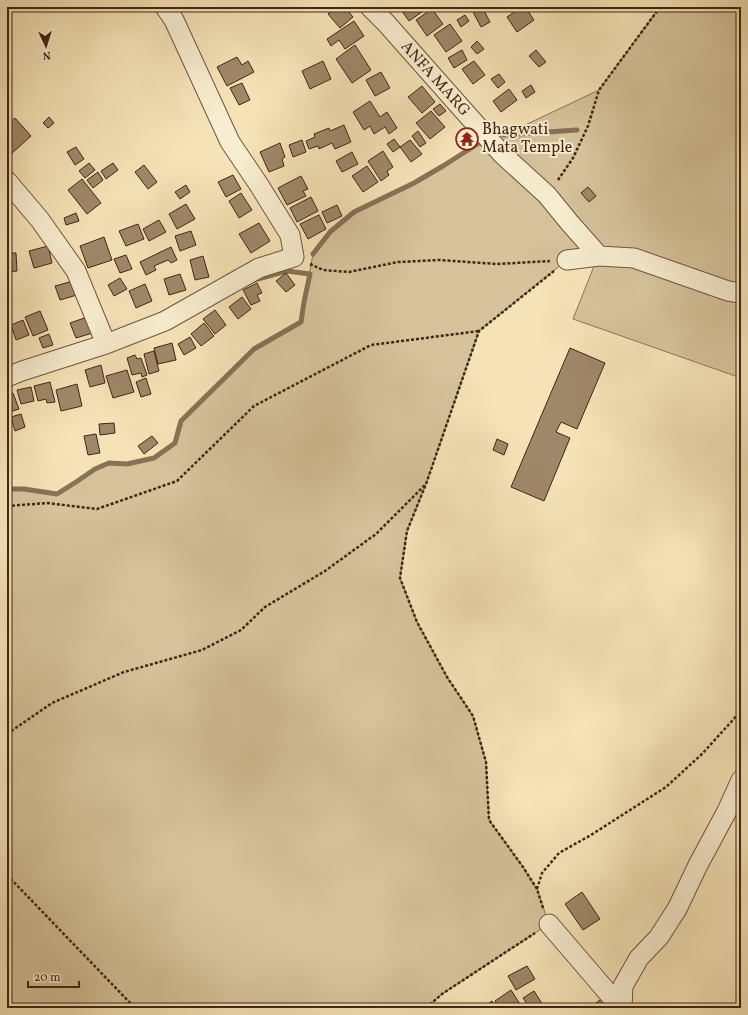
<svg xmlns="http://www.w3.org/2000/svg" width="748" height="1015" viewBox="0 0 748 1015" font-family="Vollkorn,serif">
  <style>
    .green { fill: #d6c39b; stroke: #8c7458 }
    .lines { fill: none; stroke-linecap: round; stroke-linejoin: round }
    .stream { stroke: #887155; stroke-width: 5 }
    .building { fill: #9f8869; stroke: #412615 }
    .minor-casing { stroke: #6e553e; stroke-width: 21 }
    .path { stroke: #412615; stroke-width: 2.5; stroke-dasharray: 3 2; stroke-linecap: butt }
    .minor { stroke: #f8edd0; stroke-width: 19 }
    .labels { text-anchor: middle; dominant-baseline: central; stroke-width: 4; stroke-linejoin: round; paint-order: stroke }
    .street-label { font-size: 16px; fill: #412615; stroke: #f8edd0 }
    .poi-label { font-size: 16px; fill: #412615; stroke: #f8edd0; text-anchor: start }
  </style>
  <rect width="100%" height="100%" fill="#f5e3b7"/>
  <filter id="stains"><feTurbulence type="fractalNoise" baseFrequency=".005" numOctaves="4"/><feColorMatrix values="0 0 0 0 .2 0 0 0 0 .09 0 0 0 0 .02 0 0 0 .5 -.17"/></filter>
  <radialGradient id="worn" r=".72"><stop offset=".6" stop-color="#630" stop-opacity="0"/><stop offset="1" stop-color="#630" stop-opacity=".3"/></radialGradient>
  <path class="green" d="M660 7H741V378L573 319 598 256 567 260 479 331 426 484 407 531 400 578 417 622 447 677 473 716 486 762 489 820 523 867 537 889 549 924 442 994 426 1008H7V489H24L57 494 76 482 95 469 109 463 127 464 154 458 175 443 181 421 254 349 301 322 304 302 313 254 330 232 354 212 414 183 443 166 479 143 504 135 599 90Z"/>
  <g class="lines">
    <path class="stream" d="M504 135 577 130
      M313 254 330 232 354 212 414 183 443 166 479 143
      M7 489H24L57 494 76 482 95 469 109 463 127 464 154 458 175 443 181 421 254 349 301 322 304 302 310 274 287 271 254 280"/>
  </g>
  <path class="building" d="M336 7H345L353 17 340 28 328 14Z
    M399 7H429L409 21Z
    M478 7H482L490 22 481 27 472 10Z
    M522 7H525L534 20 517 32 507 17Z
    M432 9 443 24 427 36 416 20Z
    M465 15 469 21 461 27 457 20Z
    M354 21 364 36 345 49 339 40 331 46 327 39Z
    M450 24 462 41 446 52 434 35Z
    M477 41 484 49 477 54 471 47Z
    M355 45 371 70 352 83 336 59Z
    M462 50 467 60 454 68 448 58Z
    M536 50 546 62 539 67 529 56Z
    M237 57 242 65 248 61 254 72 227 86 217 67Z
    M323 61 331 79 310 89 302 71Z
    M474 61 485 75 473 84 462 69Z
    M381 72 390 88 375 96 366 80Z
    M499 74 505 82 498 88 491 79Z
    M242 83 250 100 239 105 230 88Z
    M531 85 535 92 526 98 522 91Z
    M422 86 435 102 422 113 408 97Z
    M509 89 517 100 501 112 493 101Z
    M370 101 380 117 387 112 397 128 389 134 385 127 374 134 370 126 364 130 353 112Z
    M440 104 446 111 439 116 433 109Z
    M431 111 445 127 430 139 416 123Z
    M49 117 54 123 48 128 43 123Z
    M15 118 31 136 11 154 7 150V125Z
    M344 125 351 142 335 149 332 143 319 149 318 146 309 149 306 141 315 137 314 134 329 128 330 131Z
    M418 131 426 143 420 147 412 136Z
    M469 133 473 139 464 146 460 140Z
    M394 139 400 147 393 152 387 144Z
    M302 140 306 152 293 157 289 145Z
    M410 140 422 154 411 162 400 147Z
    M280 143 285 157 282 159 284 166 269 172 260 152Z
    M76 147 84 159 75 165 67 152Z
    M383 151 393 167 387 171 389 175 381 181 368 161Z
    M352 152 358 164 342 172 336 161Z
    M89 163 95 170 85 178 79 171Z
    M113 163 118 170 106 179 101 171Z
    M144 165 157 182 148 189 135 172Z
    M367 166 378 182 363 192 352 176Z
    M98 172 103 180 93 188 87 180Z
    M233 175 241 189 226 197 218 182Z
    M301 176 308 189 303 191 306 196 287 205 278 188Z
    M82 179 101 203 87 214 68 190Z
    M186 185 190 192 180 199 175 192Z
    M588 187 596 196 589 202 581 193Z
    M241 193 252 210 239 218 229 201Z
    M311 197 318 211 297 222 290 208Z
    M186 204 195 219 177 229 169 214Z
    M337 205 342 216 327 223 322 212Z
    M76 213 79 221 66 225 64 218Z
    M319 215 326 229 308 239 300 224Z
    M159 220 166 232 149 241 143 229Z
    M259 223 270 241 251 253 239 234Z
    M138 224 144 239 126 246 119 231Z
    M191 231 196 245 180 251 175 236Z
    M104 237 112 260 88 268 80 246Z
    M48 246 52 263 34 268 29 251Z
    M171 247 177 260 171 263 168 260 154 266 156 270 146 275 140 262Z
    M7 253H16L17 271 7 272Z
    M126 255 132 269 120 273 114 259Z
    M203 256 209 277 195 280 190 260Z
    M286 273 295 285 286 292 276 281Z
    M180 274 186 290 169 295 164 279Z
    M120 278 127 289 114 296 108 285Z
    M73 281 77 295 60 300 55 286Z
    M257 283 262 293 257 295 260 301 251 305 243 290Z
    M145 284 152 301 136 308 129 291Z
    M242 297 251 309 238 319 229 307Z
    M215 310 226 325 215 334 203 319Z
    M40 311 48 330 33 336 25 317Z
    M90 316 96 332 76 338 70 323Z
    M23 320 29 335 16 340 11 325Z
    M204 323 214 336 201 346 191 334Z
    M49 334 53 345 43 348 39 338Z
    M190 337 196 348 184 355 178 344Z
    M172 343 176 360 158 364 154 348Z
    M570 348 605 363 577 429 561 422 556 432 570 438 544 501 511 487Z
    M154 351 159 371 149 374 144 354Z
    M135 355 137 359 141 358 147 375 142 377 141 373 132 375 127 358Z
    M101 365 105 383 90 387 85 370Z
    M127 370 134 392 113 398 106 376Z
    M146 378 151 394 141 397 136 382Z
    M50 382 55 402 47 403 46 399 38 401 34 386Z
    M77 384 82 406 61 411 56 390Z
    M31 387 34 401 21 404 17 390Z
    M13 393 19 409 7 413V395Z
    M21 414 25 427 15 431 11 417Z
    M114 423 115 433 100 435 99 424Z
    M96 434 100 453 88 455 84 436Z
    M152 436 158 443 144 454 138 446Z
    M497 439 508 444 504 455 493 450Z
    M582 892 600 919 583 930 565 904Z
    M527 966 535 979 516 990 508 976Z
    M511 990 520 1004 513 1008H499L495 1001Z
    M534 991 543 1005 539 1008H530L523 998Z
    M604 997 612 1008H600L596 1003Z
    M492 1001 496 1008H482Z"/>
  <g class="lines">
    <g class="minor-casing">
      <path id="minor" d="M370 7 386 23 502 154 547 195 569 222 599 256
        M7 181 40 220 76 271 106 344
        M567 260 599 256 634 258 728 291 741 293
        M7 377 22 371 106 344 165 321 259 268 294 257 290 235 259 185 230 142 174 20 165 7
        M549 924 621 1008
        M622 1008 623 986 639 958 659 937 677 909 698 865 727 811 741 780"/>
    </g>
    <path class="path" d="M558 180 573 158 588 126 599 90 660 7
      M310 264 323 270 349 272 398 262 440 260 497 264 550 261
      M7 506 47 503 97 509 177 481 254 406 371 345 479 331
      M7 734 52 703 124 672 202 650 241 630 265 607 325 571 376 534 425 485
      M7 875 135 1008
      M537 889 542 873 559 853 591 835 666 787 702 754 741 711
      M543 908 537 889 523 867 489 820 486 762 473 716 447 677 417 622 400 578 407 531 426 484 479 331 554 271
      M426 1008 442 994 535 933"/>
    <use href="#minor" class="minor"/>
  </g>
  <defs>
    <g id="temple-ring" transform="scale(1.15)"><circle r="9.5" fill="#f8edd0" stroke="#8f2418" stroke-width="1.5"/><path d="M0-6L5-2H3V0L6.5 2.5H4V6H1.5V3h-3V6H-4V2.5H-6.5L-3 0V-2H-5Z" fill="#8f2418"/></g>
  </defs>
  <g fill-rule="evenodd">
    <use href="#temple-ring" x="467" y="139"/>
  </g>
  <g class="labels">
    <g class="street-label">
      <text transform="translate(435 79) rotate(48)">ANFA MARG</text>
    </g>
    <g class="poi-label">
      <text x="482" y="130">Bhagwati<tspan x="482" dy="18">Mata Temple</tspan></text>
    </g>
  </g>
  <rect width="748" height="1015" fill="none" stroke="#f5e3b7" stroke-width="24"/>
  <rect x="8" y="8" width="732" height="999" fill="none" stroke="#412615" stroke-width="2"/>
  <rect x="12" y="12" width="724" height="991" fill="none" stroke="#412615"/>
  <g transform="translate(46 46) rotate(176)" stroke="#f8edd0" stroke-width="3" paint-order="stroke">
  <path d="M0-3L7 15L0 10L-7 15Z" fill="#412615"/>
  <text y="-6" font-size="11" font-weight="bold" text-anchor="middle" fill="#412615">N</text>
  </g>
  <path d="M28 981v6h51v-6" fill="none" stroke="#412615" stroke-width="2"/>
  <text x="34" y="981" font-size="12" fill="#412615" stroke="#f8edd0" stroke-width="3" paint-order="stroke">20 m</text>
  <rect width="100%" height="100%" filter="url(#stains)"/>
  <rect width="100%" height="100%" fill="url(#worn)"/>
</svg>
